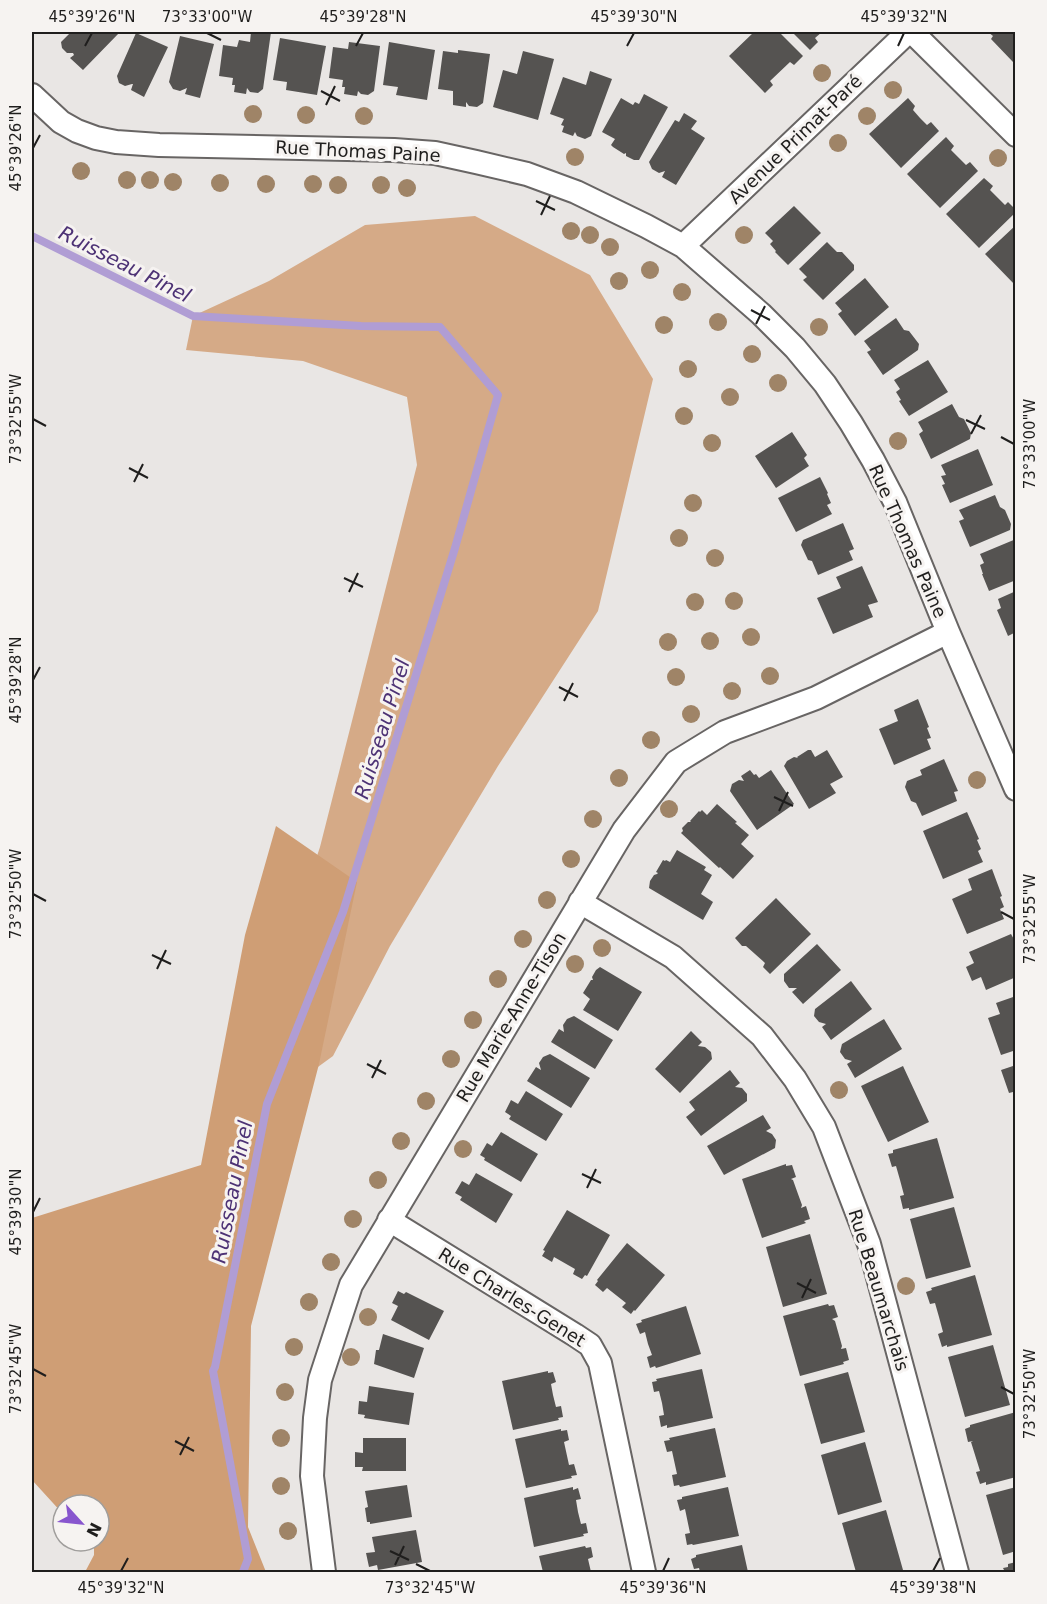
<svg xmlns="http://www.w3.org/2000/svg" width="1047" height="1604" viewBox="0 0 1047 1604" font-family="'DejaVu Sans',sans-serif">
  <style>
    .green { fill: #d5aa87 }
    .forest { fill: #cf9e75 }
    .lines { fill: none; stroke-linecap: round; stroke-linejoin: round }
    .stream { stroke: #b09dd4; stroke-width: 8 }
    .building { fill: #555351 }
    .street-casing { stroke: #686564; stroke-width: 26 }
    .street { stroke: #fff; stroke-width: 22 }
    .tree { fill: #9f8467 }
    .ticks { fill: none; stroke: #1f1e1d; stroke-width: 2 }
    .labels { text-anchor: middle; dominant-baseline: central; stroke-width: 6; stroke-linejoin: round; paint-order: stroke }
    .street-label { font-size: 18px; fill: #1f1e1d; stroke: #f6f3f1 }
    .water-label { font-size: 20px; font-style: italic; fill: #4d3275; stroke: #f6f3f1 }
    .neatline { fill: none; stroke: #1f1e1d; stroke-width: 2 }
    .ticks-label { font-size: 15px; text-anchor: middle; fill: #1f1e1d }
  </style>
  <rect width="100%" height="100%" fill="#e9e6e4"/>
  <path class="green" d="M475 216 590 275 653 379 598 611 498 766 390 946 333 1056 267 1104 248 1062 320 847 417 465 407 397 303 361 186 350 193 316 269 281 365 225Z"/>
  <path class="forest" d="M276 826 357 882 319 1064 251 1326 248 1527 266 1572H85L94 1555V1548L88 1541H99V1505H63V1514L32 1480V1218L201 1165 245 935Z"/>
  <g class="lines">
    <path class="stream" d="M32 236 193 316 361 326 440 327 498 395 455 548 343 912 267 1104 215 1367 213 1371 248 1559 243 1572"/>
  </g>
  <path class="building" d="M71 32H117L119 33 83 70 70 58 74 55 73 53H67L62 48 61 42Z
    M251 32H271L263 89 258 93 250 92 247 88 246 94 234 92 235 85H232L233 78 219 76 223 45 237 47 239 40 250 42Z
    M754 32H779L803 56 794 65 790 62 770 81 773 85 765 93 729 56Z
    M792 32H822L815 38 818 42 810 50Z
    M988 32H1016V59L1013 62 991 39 993 36Z
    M136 33 168 47 144 97 131 90 133 84H132L125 86 119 83 117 76Z
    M180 36 214 44 200 98 185 94 187 88 180 91 173 89 169 82Z
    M280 38 326 46 317 95 286 90 287 82 273 80Z
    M349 42 380 46 374 91 368 95 361 94 358 91 357 96 344 94 345 87H342L343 80 329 78 333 47 348 49Z
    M389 42 435 50 427 100 396 95 398 87 383 85Z
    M458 50 490 54 483 103 477 107 469 106 466 102V107L453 105V91L438 89 443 51 458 53Z
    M523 51 554 59 538 120 493 107 503 70 517 74Z
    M590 71 612 79 591 136 585 139 577 136 575 132 573 136 562 132 564 126 561 125 564 119 550 114 563 77 586 85Z
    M644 94 668 107 639 160H634L626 156V153L624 154 613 147 611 145 615 139 602 132 621 98 633 105 635 102 639 104Z
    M908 98 915 106 913 110 920 118 927 125 931 122 939 131 901 168 869 134Z
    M684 113 697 121 691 129 705 138 676 185 662 177 665 171 659 173 652 169 649 162 675 120 679 122Z
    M946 137 954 146 951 150 966 165 970 162 978 171 940 208 907 174Z
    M984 178 993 186 990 190 1005 205 1008 202 1016 210V212L979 248 946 214Z
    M794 206 821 233 788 265 775 252 776 251 770 244 773 241 765 233Z
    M1016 225V286L985 254Z
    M827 242 837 252H842L854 265V270L823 300 803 280 807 277 799 269Z
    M865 278 889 307 855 336 838 314 842 311 835 303Z
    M896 318 904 330 909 331 919 344 918 350 883 375 867 352 871 350 864 341Z
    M928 360 948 392 909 416 899 401 901 400 896 392 900 389 894 380Z
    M952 404 959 417 964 419 971 433 970 439 931 459 919 434 923 431 918 422Z
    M792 432 807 455 804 458 809 466 776 488 755 456Z
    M978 449 993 485 950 503 942 485 945 484 941 476 946 475 941 465Z
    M820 477 828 493 827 494 831 503 827 505 832 514 796 532 778 498Z
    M995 495 1000 507 1005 510 1011 524 1010 530 970 547 959 521 964 519 959 510Z
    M843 523 854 549 849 551 853 560 818 575 812 561 808 560 801 545 803 540Z
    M1016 539V580L989 591 982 574H983L980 565 984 563 980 554Z
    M862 566 878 602 868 605 873 617 833 634 817 598 841 588 836 577Z
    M1016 591V632L1008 636 997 610 1001 608 998 599Z
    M918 699 929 727 927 728 931 738 927 739 931 749 894 765 879 729 898 721 894 710Z
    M808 750H811L815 757 827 750 843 777 830 784 836 793 809 809 784 766 787 761 794 757 798 758 797 757Z
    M944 759 958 791 954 792 957 801 922 816 916 803 911 801 905 787 907 781 922 775 920 770Z
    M750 770 754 775 756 774 759 778 771 770 794 804 757 830 730 791 732 784 739 780 744 781 741 776Z
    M717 804 737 822 735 823 749 835 741 844 754 856 733 879 720 867 719 868 681 833 683 831 682 828 688 822H691L690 821 699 811 700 812 702 810 707 815Z
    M967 812 979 839 977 840 981 849 978 851 983 862 943 879 923 831Z
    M677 850 706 867 704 870 712 875 701 894 713 902 703 920 649 888 650 881 654 875 657 874 658 873 656 872 663 860 665 861 666 860 670 862Z
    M992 869 1002 896 1000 897 1004 907 1000 909 1004 919 967 934 952 899 972 890 968 879Z
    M776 898 811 934 770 974 763 967 765 963 746 946H742L735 938Z
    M1011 934 1016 943V977L986 990 981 977 972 981 966 967 974 963 969 952Z
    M817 944 841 970 803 1004 792 992 797 988H789L784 981V974Z
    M600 967 642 992 618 1031 583 1010 590 999 583 993 591 980H593L592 977 596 970Z
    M851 981 872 1009 831 1040 822 1027 826 1024 819 1022 814 1016 815 1009Z
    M1016 996V1050L1001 1055 988 1018 1000 1014 996 1003Z
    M574 1016 613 1040 595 1069 551 1042 559 1029 564 1032 563 1025 567 1019Z
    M884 1019 902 1049 855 1078 847 1064 852 1061 845 1059 840 1052 842 1044Z
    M691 1031 702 1042 698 1046 705 1047 711 1052 712 1059 680 1093 655 1069Z
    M550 1054 590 1078 571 1108 527 1081 536 1067 541 1070 539 1063 543 1057Z
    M1016 1065V1097H1015L1013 1092 1009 1093 1001 1070Z
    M903 1066 929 1122 888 1142 861 1086Z
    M730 1070 740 1083 735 1087 742 1088 747 1094V1101L701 1136 686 1117 695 1110 689 1102Z
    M526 1091 563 1114 546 1141 509 1119 511 1116 505 1112 511 1100 518 1104Z
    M763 1115 771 1128 766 1131 772 1134 776 1140 775 1148 724 1175 707 1146Z
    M501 1132 538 1154 521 1182 484 1160 485 1158 480 1155 487 1143 492 1146Z
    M937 1138 954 1198 909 1210V1208L903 1209 900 1196 904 1195 900 1180 896 1166 892 1167 888 1154 893 1153V1150Z
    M786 1164V1166L792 1165 796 1177 791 1179 793 1180 798 1194 802 1205 801 1208 806 1206 810 1219 804 1221 806 1223 762 1238 742 1179Z
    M476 1173 513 1194 496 1223 460 1200 462 1197 455 1193 462 1181 469 1185Z
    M954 1207 971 1267 926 1279 910 1219Z
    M567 1210 610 1235 587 1276 585 1275 582 1279 573 1274 575 1269 554 1257 552 1262 542 1256 545 1251 543 1250Z
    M810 1234 827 1294 783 1307 766 1247Z
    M627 1243 665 1275 635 1311 634 1310 631 1314 622 1307 626 1303 607 1288 603 1292 595 1285 598 1281 597 1280Z
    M975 1275 992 1335 947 1347V1345L942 1347 938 1334 943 1332 939 1317 935 1303 930 1304 926 1292 932 1290 931 1288Z
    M398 1291 404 1294 406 1292 444 1311 429 1340 391 1320 398 1306 392 1303Z
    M828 1304 829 1306 834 1305 838 1317 832 1319 835 1321 842 1346 841 1349 846 1348 849 1360 843 1362 844 1364 800 1376 783 1316Z
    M686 1306 701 1354 656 1368 655 1366 650 1368 647 1357 652 1355 648 1344 645 1332 640 1334 636 1324 642 1322 641 1320Z
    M383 1334 424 1348 414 1378 374 1364 376 1350H379Z
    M993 1345 1010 1405 965 1417 948 1357Z
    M702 1369 713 1418 667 1428V1425L661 1427 659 1416 664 1415 662 1403 659 1391 654 1392 652 1382 657 1381 656 1379Z
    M548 1371V1373L553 1372 556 1382 551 1384 553 1395 556 1407 561 1406 563 1417 558 1418 559 1420 513 1430 502 1381Z
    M848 1372 865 1432 821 1444 804 1384Z
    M369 1386 414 1393 409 1425 364 1418 365 1415 358 1414 359 1401 367 1402Z
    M1016 1412V1477L986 1485V1482L980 1484 976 1472 980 1471 971 1442 973 1441 968 1442 965 1429 970 1427V1425Z
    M715 1428 726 1477 680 1487 679 1485 674 1486 672 1475 677 1474 672 1451 667 1452 664 1441 670 1440 669 1438Z
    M561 1429V1431L567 1430 569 1440 564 1442 569 1465 574 1464 577 1475 571 1476 572 1478 526 1488 515 1439Z
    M363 1438H406V1471H362L363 1467H355V1452L363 1453Z
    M865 1442 882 1502 838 1515 821 1455Z
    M407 1485 412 1517 370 1524V1522H367L365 1508 368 1507 365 1491Z
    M573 1487V1490L578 1488 581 1499 576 1500 578 1512 581 1524 586 1523 588 1533 583 1534 584 1536 534 1547 524 1498Z
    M728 1487 739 1536 693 1545 692 1544 687 1545 685 1534 690 1533 685 1509 680 1511 677 1500 682 1499V1497Z
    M1016 1487V1551L1003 1555 986 1495Z
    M886 1510 903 1570 895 1572H856L842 1523Z
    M416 1530 422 1562 378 1570 377 1565 369 1567 366 1553 375 1552 372 1537Z
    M742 1545 748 1572H700L699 1568 694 1569 691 1559 696 1557V1555Z
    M585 1546 586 1548 591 1547 593 1557 588 1559 591 1572H543L539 1556Z
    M1016 1562V1572H1005L1003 1568 1008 1567V1564Z"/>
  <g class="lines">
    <g class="street-casing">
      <path id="street" d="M912 32 1016 135
        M32 95 61 122 77 131 96 138 116 142 159 145 394 150 435 153 476 162 527 174 576 192 646 226 683 246 761 314 795 348 825 384 851 423 873 460 895 502 948 632 1016 789
        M683 246 908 32
        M580 902 673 957 762 1036 795 1079 824 1127 869 1244 957 1572
        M389 1220 575 1335 590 1345 600 1363 644 1572
        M324 1572 312 1476 315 1418 320 1380 351 1285 624 830 676 762 725 732 816 698 948 632"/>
    </g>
    <use href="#street" class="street"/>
  </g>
  <g class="tree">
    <circle cx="822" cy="73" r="9"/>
    <circle cx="893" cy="90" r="9"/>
    <circle cx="253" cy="114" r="9"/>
    <circle cx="306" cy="115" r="9"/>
    <circle cx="364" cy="116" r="9"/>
    <circle cx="867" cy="116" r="9"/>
    <circle cx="838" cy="143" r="9"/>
    <circle cx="575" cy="157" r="9"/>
    <circle cx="998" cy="158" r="9"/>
    <circle cx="81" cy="171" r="9"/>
    <circle cx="127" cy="180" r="9"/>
    <circle cx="150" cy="180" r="9"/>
    <circle cx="173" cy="182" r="9"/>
    <circle cx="220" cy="183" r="9"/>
    <circle cx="266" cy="184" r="9"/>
    <circle cx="313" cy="184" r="9"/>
    <circle cx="338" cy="185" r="9"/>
    <circle cx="381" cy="185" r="9"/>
    <circle cx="407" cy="188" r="9"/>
    <circle cx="571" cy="231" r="9"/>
    <circle cx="590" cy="235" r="9"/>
    <circle cx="744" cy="235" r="9"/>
    <circle cx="610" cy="247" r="9"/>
    <circle cx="650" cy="270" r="9"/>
    <circle cx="619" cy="281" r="9"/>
    <circle cx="682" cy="292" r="9"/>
    <circle cx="718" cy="322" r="9"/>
    <circle cx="664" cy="325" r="9"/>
    <circle cx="819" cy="327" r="9"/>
    <circle cx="752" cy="354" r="9"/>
    <circle cx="688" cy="369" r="9"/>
    <circle cx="778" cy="383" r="9"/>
    <circle cx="730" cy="397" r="9"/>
    <circle cx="684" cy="416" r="9"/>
    <circle cx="898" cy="441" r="9"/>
    <circle cx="712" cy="443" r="9"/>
    <circle cx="693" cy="503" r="9"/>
    <circle cx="679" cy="538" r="9"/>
    <circle cx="715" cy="558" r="9"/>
    <circle cx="734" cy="601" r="9"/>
    <circle cx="695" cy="602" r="9"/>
    <circle cx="751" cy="637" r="9"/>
    <circle cx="710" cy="641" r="9"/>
    <circle cx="668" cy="642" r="9"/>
    <circle cx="770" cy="676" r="9"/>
    <circle cx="676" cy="677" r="9"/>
    <circle cx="732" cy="691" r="9"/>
    <circle cx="691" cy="714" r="9"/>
    <circle cx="651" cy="740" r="9"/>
    <circle cx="619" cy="778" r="9"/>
    <circle cx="977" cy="780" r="9"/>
    <circle cx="669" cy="809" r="9"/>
    <circle cx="593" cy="819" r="9"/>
    <circle cx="571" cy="859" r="9"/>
    <circle cx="547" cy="900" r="9"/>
    <circle cx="523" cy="939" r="9"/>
    <circle cx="602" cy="948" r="9"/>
    <circle cx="575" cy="964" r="9"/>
    <circle cx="498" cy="979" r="9"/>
    <circle cx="473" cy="1020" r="9"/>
    <circle cx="451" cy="1059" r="9"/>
    <circle cx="839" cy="1090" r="9"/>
    <circle cx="426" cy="1101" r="9"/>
    <circle cx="401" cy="1141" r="9"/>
    <circle cx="463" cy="1149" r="9"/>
    <circle cx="378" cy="1180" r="9"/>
    <circle cx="353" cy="1219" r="9"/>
    <circle cx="331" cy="1262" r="9"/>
    <circle cx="906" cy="1286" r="9"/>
    <circle cx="309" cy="1302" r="9"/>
    <circle cx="368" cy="1317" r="9"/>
    <circle cx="294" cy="1347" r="9"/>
    <circle cx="351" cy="1357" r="9"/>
    <circle cx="285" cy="1392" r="9"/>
    <circle cx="281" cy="1438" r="9"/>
    <circle cx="281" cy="1486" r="9"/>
    <circle cx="288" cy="1531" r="9"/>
  </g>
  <path class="ticks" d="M207 33 221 40M85 46 92 33M356 46 363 33M627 46 634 33M898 46 904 33M321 91 340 101M326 105 335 86M33 148 40 135M536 201 555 210M541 215 550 196M751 310 770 320M756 324 765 306M33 419 46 426M966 420 985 429M971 434 981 415M1001 437 1014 444M129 468 148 478M134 482 143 464M344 578 363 587M349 592 358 573M33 680 40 667M559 687 578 697M564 701 573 683M774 797 793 806M779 811 788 792M33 894 46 901M1001 912 1014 919M152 955 171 964M157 969 166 950M367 1064 386 1074M372 1078 381 1060M582 1174 601 1183M587 1188 596 1169M33 1212 40 1198M797 1283 816 1293M802 1298 811 1279M33 1369 46 1376M1001 1387 1014 1394M175 1441 194 1451M180 1455 189 1437M390 1551 409 1560M416 1564 430 1571M395 1565 404 1546M121 1571 128 1558M663 1571 669 1558M933 1571 940 1558"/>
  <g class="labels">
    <g class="street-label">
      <text transform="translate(795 139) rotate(-44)">Avenue Primat-Paré</text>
      <text transform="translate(358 151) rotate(3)">Rue Thomas Paine</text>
      <text transform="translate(908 541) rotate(66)">Rue Thomas Paine</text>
      <text transform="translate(511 1017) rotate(-59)">Rue Marie-Anne-Tison</text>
      <text transform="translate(879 1290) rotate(73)">Rue Beaumarchais</text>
      <text transform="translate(512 1297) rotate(32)">Rue Charles-Genet</text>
    </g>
    <g class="water-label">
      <text transform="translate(125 264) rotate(27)">Ruisseau Pinel</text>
      <text transform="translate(382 729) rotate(-73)">Ruisseau Pinel</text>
      <text transform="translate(232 1192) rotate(-79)">Ruisseau Pinel</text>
    </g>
  </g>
  <rect width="1047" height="1604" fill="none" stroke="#f6f3f1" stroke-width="66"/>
  <g transform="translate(81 1523) rotate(117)"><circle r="28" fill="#f6f3f1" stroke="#a09e9c" stroke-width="1.5"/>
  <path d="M0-4.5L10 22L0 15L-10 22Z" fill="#8856ce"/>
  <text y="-9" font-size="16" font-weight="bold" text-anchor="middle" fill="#1f1e1d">N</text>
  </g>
  <rect x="33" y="33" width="981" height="1538" class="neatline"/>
  <g class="ticks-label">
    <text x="92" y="22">45°39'26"N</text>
    <text x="207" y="22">73°33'00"W</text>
    <text x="363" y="22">45°39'28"N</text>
    <text x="634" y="22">45°39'30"N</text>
    <text x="904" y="22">45°39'32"N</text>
    <text transform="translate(16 148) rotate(-90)" y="5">45°39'26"N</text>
    <text transform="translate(16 419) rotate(-90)" y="5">73°32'55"W</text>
    <text transform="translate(1030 444) rotate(-90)" y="5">73°33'00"W</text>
    <text transform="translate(16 680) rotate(-90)" y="5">45°39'28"N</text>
    <text transform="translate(16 894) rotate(-90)" y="5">73°32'50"W</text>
    <text transform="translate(1030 919) rotate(-90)" y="5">73°32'55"W</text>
    <text transform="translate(16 1212) rotate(-90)" y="5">45°39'30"N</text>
    <text transform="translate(16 1369) rotate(-90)" y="5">73°32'45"W</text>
    <text transform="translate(1030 1394) rotate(-90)" y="5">73°32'50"W</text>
    <text x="121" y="1593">45°39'32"N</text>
    <text x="430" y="1593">73°32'45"W</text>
    <text x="663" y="1593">45°39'36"N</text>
    <text x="933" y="1593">45°39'38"N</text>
  </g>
</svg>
